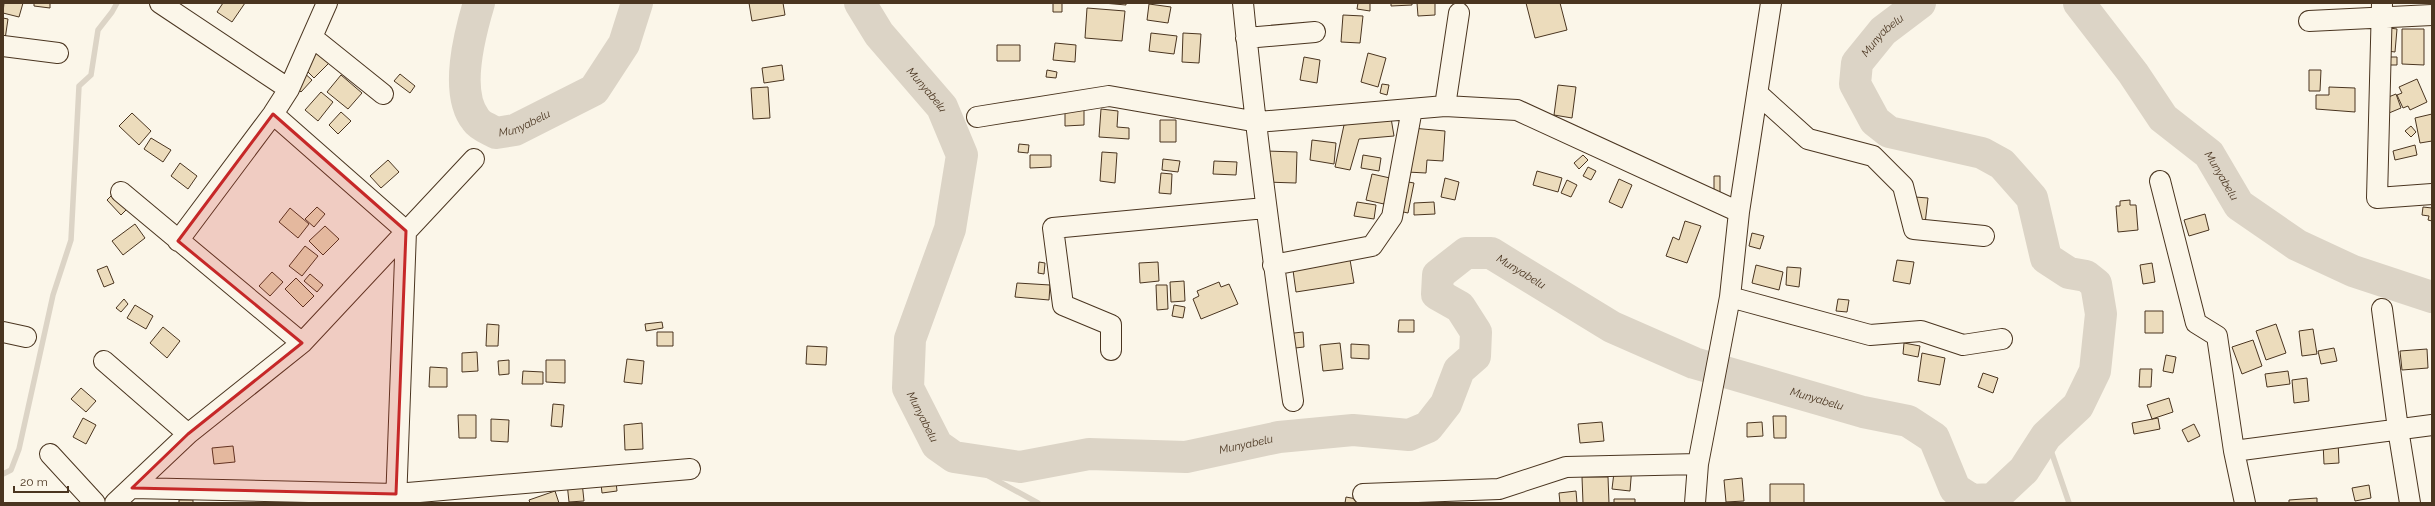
<svg xmlns="http://www.w3.org/2000/svg" width="2435" height="506" viewBox="0 0 2435 506" font-family="Raleway,sans-serif">
  <style>
    .lines { fill: none; stroke-linecap: round; stroke-linejoin: round }
    .stream { stroke: #dcd4c6; stroke-width: 5.5 }
    .river { stroke: #dcd4c6; stroke-width: 32 }
    .building { fill: #ecdcbc; stroke: #4a3520 }
    .minor-casing { stroke: #4a3520; stroke-width: 22 }
    .minor { stroke: #fbf6e9; stroke-width: 20 }
    .marked { fill: #c62828; fill-opacity: 0.2; stroke: #c62828; stroke-width: 3; stroke-linejoin: round }
    .labels { text-anchor: middle; dominant-baseline: central; stroke-width: 3; stroke-linejoin: round; paint-order: stroke }
    .water-label { font-size: 11px; font-style: italic; fill: #4a3520; stroke: #fbf6e9 }
  </style>
  <rect width="100%" height="100%" fill="#fbf6e9"/>
  <g class="lines">
    <path class="stream" d="M2046 436 2069 503
      M954 457 1038 503
      M3 474 11 470 19 449 53 295 71 240 79 86 91 75 98 30 112 12 117 3"/>
    <g class="river">
      <path id="s1" d="M479 3C470 33 454 93 476 120 480 126 491 130 496 133L515 130 594 90 624 44 637 3"/>
      <path id="s2" d="M860 3 879 34 942 107 962 155 950 229 910 339 908 388 937 445 954 457 1020 467 1089 454 1186 457 1279 437 1353 430 1409 435 1428 427 1446 404 1459 370 1475 356 1476 332 1460 307 1437 294 1438 275 1466 253H1491L1612 327 1694 363 1863 412 1908 421 1934 438 1955 489 1972 500 1993 499 2024 470 2046 436 2078 406 2095 371 2101 314 2096 284 2086 276 2069 273 2046 258 2032 198 2002 164 1982 153 1889 132 1875 121 1855 84 1857 63 1883 31 1920 3"/>
      <path id="s3" d="M2079 3 2133 73 2163 118 2209 154 2239 205 2297 245 2353 271 2432 297"/>
    </g>
  </g>
  <path class="building" d="M4 3H23L19 17 3 13Z
    M34 3H50V8L34 6Z
    M223 3H245L232 22 217 12Z
    M749 3H783L785 15 752 21Z
    M1053 3H1062V12H1053Z
    M1103 3H1126V5Z
    M1358 3H1370V11L1357 9Z
    M1391 3H1412V5L1391 6Z
    M1417 3H1435V15L1418 16Z
    M1526 3H1560L1567 30 1535 38Z
    M1149 4 1171 7 1168 23 1147 20Z
    M1087 8 1125 11 1122 41 1085 38Z
    M1343 15 1363 16 1360 43 1341 42Z
    M3 18 8 19 4 46H3Z
    M2382 27 2397 29 2395 52 2380 50Z
    M2402 29H2424V65L2402 64Z
    M1151 33 1177 36 1174 54 1149 51Z
    M1183 33 1201 34 1199 63 1182 62Z
    M1055 43 1076 45 1075 62 1053 60Z
    M997 45H1020V61H997Z
    M322 48 333 59 314 78 303 67Z
    M1368 53 1386 58 1378 87 1361 82Z
    M1304 57 1320 60 1317 83 1300 80Z
    M2387 57H2397V65H2387Z
    M782 65 784 80 764 83 762 68Z
    M1047 70 1057 72 1056 78 1046 77Z
    M2309 70H2321L2320 91H2309Z
    M302 71 312 80 301 92 291 83Z
    M400 74 415 86 410 93 394 81Z
    M341 75 362 93 348 109 327 92Z
    M2417 79 2427 102 2410 110 2408 106 2403 108 2397 95 2402 93 2399 87Z
    M1382 84 1389 85 1387 95 1380 93Z
    M1558 85 1576 87 1572 118 1554 115Z
    M768 87 770 118 753 119 751 88Z
    M2329 87 2355 88V112L2316 109V95H2329Z
    M321 92 333 102 318 121 305 110Z
    M2396 94 2401 108 2389 113 2381 100Z
    M1065 105H1084V125L1065 126Z
    M1101 109 1118 111 1117 127 1129 128V139L1099 137Z
    M341 112 351 121 338 134 329 125Z
    M132 113 151 131 139 145 119 126Z
    M2432 114V141L2420 143 2415 118Z
    M1391 118 1394 136 1359 139 1350 170 1335 167 1344 125Z
    M1160 120H1176V142H1160Z
    M2411 126 2416 132 2411 137 2405 131Z
    M1412 128 1445 131 1443 161 1427 160 1426 173 1407 172Z
    M151 138 171 150 163 162 144 149Z
    M1312 140 1336 143 1334 164 1310 160Z
    M1019 144 1029 145 1028 153 1018 152Z
    M2415 145 2417 155 2395 160 2393 151Z
    M1266 151 1297 152 1296 183 1265 182Z
    M1102 152 1117 153 1115 183 1100 181Z
    M1030 155H1051V167L1030 168Z
    M1363 155 1381 158 1379 171 1361 168Z
    M1583 155 1588 160 1579 169 1574 163Z
    M1163 159 1180 161 1178 172 1162 170Z
    M388 160 399 172 381 188 370 176Z
    M1214 161 1237 162 1236 175 1213 174Z
    M180 163 197 176 188 189 171 176Z
    M1588 167 1596 171 1591 180 1583 176Z
    M1537 171 1562 178 1558 192 1533 185Z
    M1161 173 1172 174 1171 194 1159 193Z
    M1372 174 1390 178 1384 204 1366 200Z
    M1714 176H1720V192H1714Z
    M1445 178 1459 182 1455 200 1441 197Z
    M1619 179 1632 185 1622 208 1609 202Z
    M1397 180 1414 183 1408 213 1390 209Z
    M1567 180 1577 185 1571 197 1561 193Z
    M114 193 128 208 121 215 107 200Z
    M1915 197 1928 198 1925 224 1912 222Z
    M2130 200V205H2136L2138 230 2118 232 2116 206H2120V201Z
    M1357 202 1376 205 1374 219 1354 216Z
    M1434 202 1435 214 1414 215V203Z
    M317 207 325 214 314 227 305 219Z
    M2423 207 2432 208V221L2428 220 2429 216 2422 215Z
    M290 208 309 224 298 238 279 222Z
    M2205 214 2209 230 2189 236 2184 220Z
    M1685 221 1701 226 1687 263 1666 256 1673 237 1679 240Z
    M135 224 145 238 123 255 112 241Z
    M325 226 339 239 323 255 309 241Z
    M1752 233 1764 236 1760 249 1749 246Z
    M305 246 318 256 302 276 289 266Z
    M1349 254 1354 283 1296 292 1292 263Z
    M1897 260 1914 262 1910 284 1893 281Z
    M1039 262 1045 263 1044 274 1038 273Z
    M1158 262 1159 281 1140 283 1139 263Z
    M2152 263 2155 282 2143 284 2140 265Z
    M1756 265 1783 272 1779 290 1752 283Z
    M107 266 114 283 104 287 97 270Z
    M1787 267 1801 268 1799 287 1786 285Z
    M272 272 283 282 270 296 259 286Z
    M310 274 323 285 317 292 304 281Z
    M296 278 314 296 303 307 285 289Z
    M1184 281 1185 301 1171 302 1170 282Z
    M1219 282 1221 287 1229 284 1238 304 1201 319 1193 299 1199 296 1197 291Z
    M1017 283 1050 285 1049 300 1015 297Z
    M1156 285H1167L1168 309 1157 310Z
    M124 299 128 304 121 312 116 308Z
    M1838 299 1849 300 1847 312 1836 311Z
    M135 305 153 316 146 329 127 318Z
    M1174 305 1185 307 1183 318 1172 316Z
    M2145 311H2163V333H2145Z
    M1399 320H1414V332H1398Z
    M662 322 663 328 646 331 645 324Z
    M487 324 499 325 498 346H486Z
    M2276 324 2286 353 2266 360 2256 331Z
    M163 327 180 341 167 358 150 343Z
    M2313 329 2317 354 2302 356 2299 331Z
    M657 332H673V346H657Z
    M1303 332 1304 347 1278 350 1277 335Z
    M2253 340 2262 366 2242 374 2232 347Z
    M1340 343 1343 369 1323 371 1320 345Z
    M1904 343 1920 346 1918 357 1903 354Z
    M1351 344 1369 345V359L1351 358Z
    M807 346 827 347 826 365 806 364Z
    M2334 348 2337 361 2321 364 2318 351Z
    M2427 349 2428 368 2402 370 2400 351Z
    M477 352 478 371 462 372V353Z
    M1922 353 1945 358 1940 385 1918 381Z
    M2166 355 2176 357 2173 373 2163 371Z
    M627 359 644 361 642 384 624 382Z
    M509 360V374L499 375 498 361Z
    M546 360H565V383L546 382Z
    M430 367 447 368V387H429Z
    M2140 369H2152L2151 387H2139Z
    M523 371 543 372V384H522Z
    M2288 371 2290 384 2267 387 2265 374Z
    M1983 373 1998 378 1993 393 1978 387Z
    M2307 378 2309 401 2294 403 2292 380Z
    M81 388 96 401 86 412 71 399Z
    M2169 398 2173 412 2152 419 2147 405Z
    M553 404 564 405 562 427 551 426Z
    M458 415H476V438H459Z
    M1773 416H1786V438H1774Z
    M83 418 96 425 86 444 73 437Z
    M2158 418 2160 429 2134 434 2132 423Z
    M491 419 509 420 508 442 491 441Z
    M1602 422 1604 441 1580 443 1578 424Z
    M1762 422 1763 436 1747 437V423Z
    M642 423 643 449 625 450 624 425Z
    M2194 424 2200 436 2188 442 2182 430Z
    M2338 441 2339 463 2324 464 2323 442Z
    M233 446 235 462 214 464 212 448Z
    M1615 464 1632 466 1630 491 1612 489Z
    M615 473 617 491 602 493 600 475Z
    M1582 477H1608L1609 503H1583Z
    M1742 478 1744 501 1726 502 1724 480Z
    M582 482 584 501 569 502 567 483Z
    M1770 484H1804V503H1770Z
    M2369 485 2371 498 2355 501 2352 488Z
    M555 491 559 503H530L529 500Z
    M1576 491 1577 503H1560L1559 493Z
    M1346 497 1362 500V503H1345Z
    M2317 498V503H2289V500Z
    M1614 499H1635V503H1614Z
    M179 500H193V503H179Z"/>
  <g class="lines">
    <g class="minor-casing">
      <path id="minor" d="M160 3 289 89
        M1243 3C1256 136 1274 269 1293 401
        M2382 3 2377 198 2432 194
        M2309 21 2432 15
        M312 37 383 94
        M1246 38 1315 32
        M3 46 58 53
        M1757 93 1808 139 1873 156 1903 186 1914 229 1984 236
        M1445 106 1459 13
        M273 114 406 231 396 503
        M977 117 1109 96 1258 122 1445 106 1517 110 1739 212
        M2160 181 2196 323 2217 336 2234 451 2245 503
        M121 192 302 343
        M178 241 273 114 289 89 327 3
        M1273 265 1372 246 1392 217 1412 109
        M1730 297 1870 335 1921 331 1963 345 2002 339
        M2382 309 2398 429 2410 503
        M3 332 26 337
        M1111 350V325L1063 305 1053 228 1265 208
        M104 361 188 434
        M2234 451 2432 425
        M50 454 95 503
        M132 488 396 494 690 469
        M1363 494 1499 489 1566 467 1698 464
        M115 503 188 434 302 343 474 159
        M1695 503 1698 464 1730 297 1739 212 1771 3"/>
    </g>
    <use href="#minor" class="minor"/>
  </g>
  <path class="marked" d="M273 114 406 231 396 494 132 488 188 434 302 343 178 241Z"/>
  <g class="labels">
    <g class="water-label">
      <text stroke="none"><textPath href="#s2" startOffset="2473">Munyabelu</textPath></text>
      <text stroke="none"><textPath href="#s2" startOffset="110">Munyabelu</textPath></text>
      <text stroke="none"><textPath href="#s1" startOffset="175">Munyabelu</textPath></text>
      <text stroke="none"><textPath href="#s3" startOffset="226">Munyabelu</textPath></text>
      <text stroke="none"><textPath href="#s2" startOffset="1273">Munyabelu</textPath></text>
      <text stroke="none"><textPath href="#s2" startOffset="1597">Munyabelu</textPath></text>
      <text stroke="none"><textPath href="#s2" startOffset="458">Munyabelu</textPath></text>
      <text stroke="none"><textPath href="#s2" startOffset="806">Munyabelu</textPath></text>
    </g>
  </g>
  <rect width="2435" height="506" fill="none" stroke="#4a3520" stroke-width="8"/>
  <path d="M14 486v6h54v-6" fill="none" stroke="#4a3520" stroke-width="2"/>
  <text x="20" y="486" font-size="12" fill="#4a3520" stroke="#fbf6e9" stroke-width="3" paint-order="stroke">20 m</text>
</svg>
